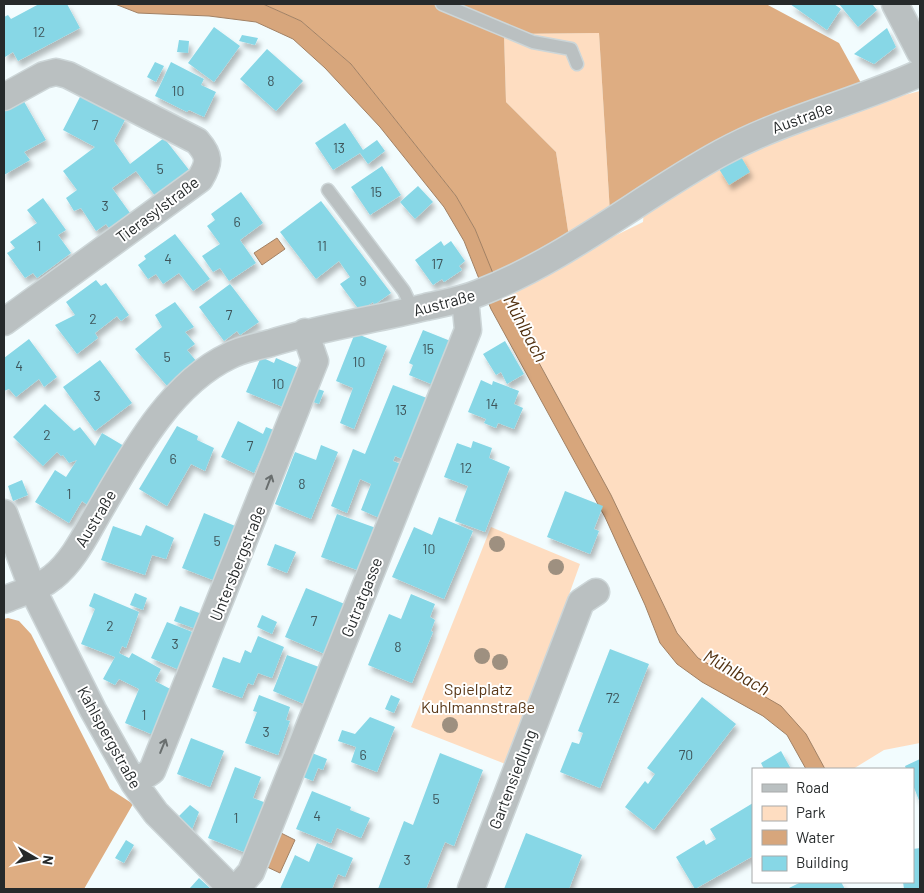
<svg xmlns="http://www.w3.org/2000/svg" width="924" height="893" viewBox="0 0 924 893" font-family="Barlow,sans-serif">
  <style>
    .green { fill: #feddc1 }
    .forest { fill: #dead82 }
    .water { fill: #d7a67c; stroke: #a28164 }
    .building { fill: #87d7e6; filter: url(#shadow) }
    .lines { fill: none; stroke-linecap: round; stroke-linejoin: round }
    .lane-casing { stroke: #cdd6d8; stroke-width: 15 }
    .street-casing { stroke: #cdd6d8; stroke-width: 29 }
    .lane { stroke: #bac0c1; stroke-width: 12 }
    .street { stroke: #bac0c1; stroke-width: 26 }
    .tree { fill: #9e9080 }
    .oneway { stroke: #696e6e }
    .labels { text-anchor: middle; dominant-baseline: central; stroke-width: 4; stroke-linejoin: round; paint-order: stroke }
    .number-label { font-size: 14px; fill: #3e555a }
    .street-label { font-size: 16px; fill: #262a2b; stroke: #fff }
    .park-label { font-size: 16px; fill: #5a3818; stroke: #fff }
    .water-label { font-size: 18px; font-style: italic; fill: #533211; stroke: #fff }
  </style>
  <defs>
    <filter id="shadow"><feDropShadow dx="3" dy="5.5" stdDeviation="2.5" flood-color="#0004"/></filter>
  </defs>
  <rect width="100%" height="100%" fill="#f2fcfe"/>
  <path class="green" d="M599 33 610 213 569 237 556 152 506 102 504 34Z
    M920 91V743L884 750 853 769H825L806 734 698 658 677 633 611 495 501 292 643 222 644 210 755 149 870 104Z
    M491 527 580 564 508 765 411 727Z"/>
  <path class="forest" d="M263 4H766L839 43 861 83 610 213 599 33 504 34 506 102 556 152 569 237 494 278 475 229 456 196 351 64 301 21Z
    M8 618 19 621 31 634 110 789 133 804 84 889H4V619Z"/>
  <path class="water" d="M115 4H263L301 21 351 64 456 196 475 229 501 293 611 495 677 633 698 658 781 706 806 734 825 769H806L787 735 763 716 702 682 677 664 660 643 645 605 605 517 491 309 464 241 444 207 380 127 325 68 293 39 256 22 209 16 138 13Z
    M277 238 285 249 262 265 254 253Z
    M281 833 295 840 280 873 265 866Z"/>
  <path class="building" d="M39 4H67L80 28 18 61 13 52 5 57 4 17 8 15 11 19Z
    M790 4H834L841 9 827 30Z
    M839 4H875L873 5 877 10 858 27Z
    M214 27 240 46 214 82 188 63Z
    M887 28 896 47 874 64 854 54Z
    M242 35 258 38 255 45 239 41Z
    M179 40 189 41 188 53 177 52Z
    M267 49 303 81 276 111 240 79Z
    M155 62 164 66 156 82 147 77Z
    M171 62 204 79 201 85 216 92 204 117 189 110 187 112 155 96Z
    M81 95 126 118 114 141 130 164 164 138 193 175 159 201 136 171 112 188 130 213 109 228 106 224 96 231 81 208 74 211 66 198 77 190 63 171 95 147 63 130Z
    M22 98 46 140 24 152 30 160 4 175V108Z
    M345 123 363 150 377 140 385 151 368 164 360 153 333 170 315 143Z
    M740 155 750 172 729 185 719 169Z
    M382 166 401 195 370 215 351 187Z
    M418 186 433 202 415 219 400 202Z
    M241 192 263 223 240 240 256 263 229 281 220 268 213 272 202 256 220 244 207 226 215 220 211 214Z
    M43 198 66 230 58 235 71 253 37 278 33 273 25 278 7 253 15 248 10 242 37 223 27 210Z
    M321 201 391 293 374 305 373 302 360 311 340 284 350 277 339 261 316 279 280 232Z
    M175 234 210 279 193 291 179 273 163 284 156 274 148 279 138 265 146 259 144 256Z
    M441 241 444 246 451 241 465 261 459 266 462 270 444 282 442 279 433 285 415 260Z
    M96 280 101 286 106 283 129 315 121 321 117 316 95 333 98 338 77 354 55 325 75 315 66 302Z
    M230 284 259 322 240 335 237 331 224 341 199 307Z
    M175 302 194 327 185 332 195 344 187 350 197 362 168 387 135 349 162 327 155 315Z
    M423 330 453 342 436 386 409 375 413 365 409 363Z
    M355 333 387 346 354 429 340 423 353 388 336 381Z
    M29 339 57 377 44 387 39 379 16 397 9 389 4 391V358Z
    M505 341 524 374 507 384 501 372 496 375 483 354Z
    M261 357 274 363 276 358 299 368 283 407 246 392Z
    M100 360 132 403 95 431 63 387Z
    M481 380 492 385 493 381 519 391 514 404 523 408 514 429 498 423 496 428 484 423 486 419 468 412Z
    M393 385 432 400 407 461 395 456 393 461 406 466 384 520 361 510 371 484 360 479 347 513 331 506 353 449 365 454Z
    M315 388 324 391 319 404 310 401Z
    M45 404 74 431 80 427 95 446 102 433 124 446 99 483 102 485 89 506 82 501 69 523 35 502 55 470 66 477 77 460 69 463 63 455 61 456 57 452 43 466 13 437Z
    M238 421 263 434 266 427 279 432 269 453 264 451 254 473 221 457Z
    M177 426 198 436 197 440 214 448 205 471 191 464 167 506 139 489Z
    M473 441 492 448 489 458 510 467 485 532 455 521 468 486 444 477 457 443 471 448Z
    M321 445 338 452 311 519 275 504 295 452 316 460Z
    M22 480 28 495 13 501 8 486Z
    M565 491 603 506 594 529 599 531 590 554 547 537Z
    M204 513 240 528 218 582 182 568Z
    M337 514 376 528 360 571 321 557Z
    M439 517 473 531 444 599 392 577 414 527 432 535Z
    M146 525 174 538 166 559 152 555 145 575 101 560 113 526 141 536Z
    M275 544 296 552 287 573 267 565Z
    M306 588 347 605 327 655 285 637Z
    M94 593 139 612 126 648 122 646 119 653 129 658 132 653 161 669 155 681 176 692 158 737 125 723 139 689 119 679 115 685 103 679 115 657 81 644 95 609 89 606Z
    M135 593 147 598 143 610 130 605Z
    M411 594 435 604 430 617 435 620 431 631 433 632 412 683 368 665 389 614 401 619Z
    M180 606 202 614 196 629 174 621Z
    M262 615 277 622 272 634 257 627Z
    M167 622 200 635 184 672 151 658Z
    M258 636 284 647 272 678 258 673 253 685 248 683 242 698 212 687 223 657 240 663 245 650 251 653Z
    M610 649 649 664 600 788 560 772 572 742 579 744 583 733 578 731Z
    M287 655 319 667 304 704 273 691Z
    M259 695 290 707 286 720 290 721 278 755 245 743 257 712 253 711Z
    M391 695 400 699 394 713 385 709Z
    M702 697 736 724 654 830 625 807 645 781 648 784 655 774 647 768Z
    M370 717 395 727 377 772 351 762 356 747 338 741 342 730 355 734Z
    M191 738 224 751 210 787 177 774Z
    M781 751 791 769H764L761 763Z
    M312 753 327 759 323 770 318 768 313 781 303 777Z
    M440 753 483 770 454 846 445 842 426 889H378L404 821 413 825Z
    M920 759V803L913 785V769H906L905 766Z
    M235 767 261 777 253 798 269 804 249 854 208 838Z
    M312 791 351 807 350 810 370 818 361 838 337 828 331 843 296 829Z
    M753 803V856L695 889 676 857 704 840 706 845 716 839 710 829Z
    M190 805 199 812 191 832 179 816Z
    M526 833 582 855 569 889H504Z
    M126 840 134 845 124 863 115 858Z
    M317 843 353 858 345 877 338 874 332 889H280L295 855 309 862Z
    M920 848V889H904L903 882H913V849Z
    M199 878 211 889H192L190 888Z
    M801 882H841L845 889H787Z"/>
  <g class="lines">
    <g class="lane-casing">
      <path id="lane" d="M442 4 533 42 571 49 577 64
        M328 190 404 291 413 310"/>
    </g>
    <g class="street-casing">
      <path id="street" d="M895 4 920 52
        M4 97 44 75 56 72 68 75 197 141C210 156 210 162 200 179L4 322
        M4 513 33 590 93 710 134 783 156 813 232 889
        M4 600C21 592 39 589 53 577 73 561 85 536 97 515 130 459 168 385 229 356 241 349 257 347 271 343 322 327 374 320 426 307 444 303 462 300 479 293 567 259 640 197 721 153 785 118 855 103 920 73
        M134 783 152 771 315 361 305 332
        M236 889 251 872 468 330 465 298
        M471 889 581 602 596 592"/>
    </g>
    <use href="#lane" class="lane"/>
    <use href="#street" class="street"/>
  </g>
  <g class="tree">
    <circle cx="497" cy="544" r="8"/>
    <circle cx="556" cy="567" r="8"/>
    <circle cx="482" cy="656" r="8"/>
    <circle cx="500" cy="662" r="8"/>
    <circle cx="450" cy="725" r="8"/>
  </g>
  <defs><path id="oneway-shaft" d="M-6 0H5M1.5-3L5.5 0L1.5 3" fill="none" stroke-width="1.6" stroke-linecap="round" stroke-linejoin="round" transform="scale(1.25)"/></defs>
  <g class="oneway">
    <use href="#oneway-shaft" transform="translate(269 482) rotate(-69)"/>
    <use href="#oneway-shaft" transform="translate(163 746) rotate(-68)"/>
  </g>
  <g class="labels">
    <g class="number-label">
      <text x="39" y="31">12</text>
      <text x="271" y="80">8</text>
      <text x="178" y="90">10</text>
      <text x="95" y="124">7</text>
      <text x="339" y="147">13</text>
      <text x="160" y="168">5</text>
      <text x="376" y="191">15</text>
      <text x="105" y="205">3</text>
      <text x="237" y="221">6</text>
      <text x="39" y="245">1</text>
      <text x="322" y="245">11</text>
      <text x="168" y="258">4</text>
      <text x="437" y="263">17</text>
      <text x="363" y="280">9</text>
      <text x="229" y="314">7</text>
      <text x="93" y="318">2</text>
      <text x="428" y="348">15</text>
      <text x="167" y="356">5</text>
      <text x="359" y="361">10</text>
      <text x="19" y="365">4</text>
      <text x="278" y="383">10</text>
      <text x="97" y="395">3</text>
      <text x="492" y="403">14</text>
      <text x="401" y="409">13</text>
      <text x="47" y="434">2</text>
      <text x="250" y="445">7</text>
      <text x="173" y="458">6</text>
      <text x="466" y="467">12</text>
      <text x="302" y="483">8</text>
      <text x="69" y="493">1</text>
      <text x="217" y="540">5</text>
      <text x="429" y="548">10</text>
      <text x="314" y="620">7</text>
      <text x="110" y="625">2</text>
      <text x="175" y="643">3</text>
      <text x="398" y="646">8</text>
      <text x="613" y="697">72</text>
      <text x="144" y="714">1</text>
      <text x="266" y="731">3</text>
      <text x="363" y="754">6</text>
      <text x="686" y="754">70</text>
      <text x="436" y="798">5</text>
      <text x="317" y="815">4</text>
      <text x="236" y="817">1</text>
      <text x="407" y="859">3</text>
    </g>
    <g class="street-label">
      <text transform="translate(802 117) rotate(-20)">Austraße</text>
      <text transform="translate(157 209) rotate(-37)">Tierasylstraße</text>
      <text transform="translate(444 302) rotate(-15)">Austraße</text>
      <text transform="translate(95 518) rotate(-59)">Austraße</text>
      <text transform="translate(237 563) rotate(-68)">Untersbergstraße</text>
      <text transform="translate(361 597) rotate(-68)">Gutratgasse</text>
      <text transform="translate(110 737) rotate(61)">Kahlspergstraße</text>
      <text transform="translate(512 779) rotate(-69)">Gartensiedlung</text>
    </g>
    <g class="park-label">
      <text x="478" y="688">Spielplatz<tspan x="478" dy="18">Kuhlmannstraße</tspan></text>
    </g>
    <g class="water-label">
      <text transform="translate(526 328) rotate(62)">Mühlbach</text>
      <text transform="translate(737 672) rotate(30)">Mühlbach</text>
    </g>
  </g>
  <rect width="924" height="893" fill="none" stroke="#262a2b" stroke-width="10"/>
  <rect x="752" y="768" width="162" height="115" fill="#ffffff" stroke="#a8aaaa"/>
  <rect x="762" y="784" width="25" height="8" fill="#bac0c1" stroke="#a8aaaa"/>
  <text x="796" y="793" font-size="15" fill="#262a2b">Road</text>
  <rect x="762" y="806" width="25" height="15" fill="#feddc1" stroke="#a8aaaa"/>
  <text x="796" y="818" font-size="15" fill="#262a2b">Park</text>
  <rect x="762" y="830" width="25" height="15" fill="#d7a67c" stroke="#a8aaaa"/>
  <text x="796" y="843" font-size="15" fill="#262a2b">Water</text>
  <rect x="762" y="856" width="25" height="15" fill="#87d7e6" stroke="#a8aaaa"/>
  <text x="796" y="868" font-size="15" fill="#262a2b">Building</text>
  <g transform="translate(35 858) rotate(99)" stroke="#ffffff" stroke-width="4" paint-order="stroke">
  <path d="M0-4L9 19L0 12L-9 19Z" fill="#262a2b"/>
  <text y="-8" font-size="14" font-weight="bold" text-anchor="middle" fill="#262a2b">N</text>
  </g>
</svg>
